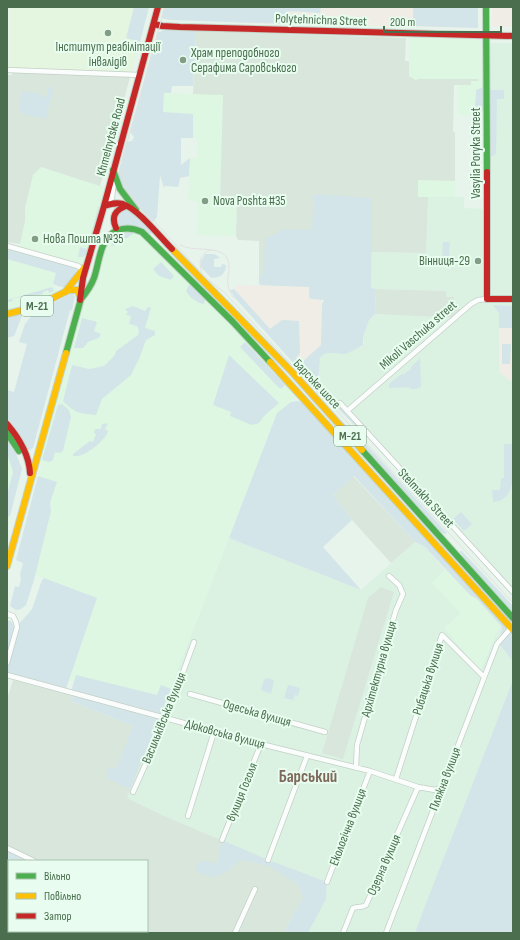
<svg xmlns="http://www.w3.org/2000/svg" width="520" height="940" viewBox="0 0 520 940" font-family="'Sofia Sans Condensed',sans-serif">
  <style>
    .residential { fill: #dbf2e3 }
    .commercial { fill: #def7e2 }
    .industrial { fill: #d9e6dc }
    .education { fill: #efede5 }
    .medical { fill: #e4f5e0 }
    .green { fill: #d3e5e8 }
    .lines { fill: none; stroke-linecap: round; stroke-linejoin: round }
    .street-casing { stroke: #c3d0c6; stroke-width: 6 }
    .fast-casing { stroke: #c3d2c7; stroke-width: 8 }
    .slow-casing { stroke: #c3d2c7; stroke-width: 8 }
    .jam-casing { stroke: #c3d2c7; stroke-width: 8 }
    .street { stroke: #fbfdfc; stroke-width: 4.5 }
    .fast { stroke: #4caf50; stroke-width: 6 }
    .slow { stroke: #ffc107; stroke-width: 6 }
    .jam { stroke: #c62828; stroke-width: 6 }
    .tram { stroke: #e3e2e0; stroke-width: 1 }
    .poi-dot { fill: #829d86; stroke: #e8fdef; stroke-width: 1.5 }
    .labels { text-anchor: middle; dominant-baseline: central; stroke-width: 4; stroke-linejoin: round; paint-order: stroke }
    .shield { fill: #e8fdef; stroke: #7a997f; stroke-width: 1 }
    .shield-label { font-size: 12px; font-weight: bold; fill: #4b6e4f }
    .street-label { font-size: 13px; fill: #4b6e4f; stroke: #e8fdef }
    .poi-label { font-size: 13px; fill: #4b6e4f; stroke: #e8fdef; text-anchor: start }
    .district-label { font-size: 17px; font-weight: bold; fill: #7e695b; stroke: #e8fdef }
  </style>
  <rect width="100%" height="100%" fill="#e7f4ec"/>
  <path class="residential" d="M486 43H513V592L340 403 318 383 320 359 321 355 325 353 344 354 364 344 363 337 369 320 375 314 455 318 463 310 453 307 446 297V291L371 289V252L426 253 428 197H464V208L487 209Z
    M229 538 361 590 415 542 424 546 445 570 433 583 502 627 499 644 513 661V680L415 933H308L326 899 327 882 268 860 162 815 127 798Z"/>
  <path class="commercial" d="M409 37 468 39 482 40 484 44V114L478 115H458V85H470L427 79H418L417 82 409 76Z
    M164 93 223 94 220 199 237 200 236 236 197 235 198 201H188L190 158H197V139L193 138V114L163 112Z
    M41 167 109 188 83 270 18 249 25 221V208L33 175Z
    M418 180 455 181V197H418Z
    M137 229 301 394 277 413 164 705 69 681 97 598 35 575 51 511 50 503 56 482 38 476 42 463 36 461 87 292 108 235Z
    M7 259 57 273 52 286 56 288 60 294 7 314Z
    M7 439 16 454 22 469 7 528Z
    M445 570 448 571 470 595 477 599 502 627 496 633 481 670 479 669 444 628 461 613 432 583Z"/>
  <path class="industrial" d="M196 31 406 38 405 61H409V76L417 81V79H478V81H471V85H454L453 132H455V181L418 180V197H428L426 253 371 252V289L260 285 259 283V241L238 240 236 236 237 200 220 199 223 95 193 94Z
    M13 71 131 74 100 186 41 167 33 175 25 208V221L20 244 7 242V75H12Z
    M376 289 446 291V297H454L453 307 463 310 455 318 375 314Z
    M353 476 415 542 391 563 352 520 333 495Z
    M381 587 394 592 343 759 322 753 368 598Z
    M13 680 73 696 71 701 153 734 127 798 162 815 268 860 311 876 303 897 284 933H146L147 931V861H34L7 848V699Z"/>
  <path class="education" d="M185 7H478V28L240 23Z
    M492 7H513V27H492Z
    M237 285 322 287 321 345 301 364 234 289Z
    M499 305 513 306V383L500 373 499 371Z"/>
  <path class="medical" d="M9 7H134L126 38 140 42 131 74 7 68 9 63Z"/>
  <path class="green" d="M134 7H149L140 42 126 38Z
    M164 7H321L320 13 287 11V24L170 20 161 18Z
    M413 7H478V28L411 26V21H413Z
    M164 30 196 31 193 86H172L171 93H164L163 112 193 114V138H181V165L190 158 189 176 180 178 179 184 178 187 165 186 164 188 160 175 157 217 153 222 125 194 118 175 126 142 132 141 134 137 130 132 157 33Z
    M49 87H54L46 119 19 113 21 91 41 94 42 97H46Z
    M483 87H485L484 111 476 110 475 107 476 92V90Z
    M490 90H504V99H497L496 154 491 157V164H489Z
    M314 194 372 198 371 288 376 289 375 314 369 320 363 337V345C357 348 351 352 345 354 337 355 323 349 320 359L318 383 340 403 368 435 366 437 297 367 235 298 230 290 234 289 270 329 282 320 299 321 300 353 296 358 301 363 321 345 322 304 324 300 311 299 309 297V287L260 285 259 283V276L264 274 265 239 285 229 312 230Z
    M96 205 99 208 86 254 83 257H78L80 247 87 249 98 208Z
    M127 209 152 232 150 235 121 228 116 223 117 215Z
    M127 231H133L135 233 113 246H111L114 239Z
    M443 242H450L449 258H442Z
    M7 246 78 266C75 272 70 287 63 287 60 287 56 285 53 284L56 273 7 259Z
    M205 254C211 254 216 253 220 258L214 259V267H221L222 264 226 265C226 274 220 278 211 278L201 267V261Z
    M161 262 174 276 171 280 159 276 153 269Z
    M189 285H191L205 299 204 304C197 303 189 297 186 291Z
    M52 287 54 291 49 293 48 290 43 292V294C33 296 23 296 12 299L13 301 7 302V300Z
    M72 293 75 296 72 310H70L33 448 30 450 27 449 7 421V390L14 392 27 344 19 342 25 324 33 314Z
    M493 305 513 306 512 328H499V313Z
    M133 306 145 311 148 307 151 308 145 328 155 331V335L146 340 139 359 131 375 102 399 96 415C78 413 76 414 63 401L72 365 89 369 104 366 115 355 116 351 138 335 139 331 137 326 129 324 131 316 127 315 126 314 128 312 125 309Z
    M21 314 22 316 14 336 7 338V318Z
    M82 318 97 322 94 331 101 334 99 338 88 342 83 348H74Z
    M245 342 285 385 282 388H279L240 347Z
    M502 344H511L510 364H502Z
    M229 355 279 403 264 416 259 423 252 425 230 416 231 412 213 405Z
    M420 358 421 387 416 389H410L409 387 389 388V384L400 375 404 374 411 369V367Z
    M313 391 362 442 363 441 447 533 445 534 439 531Z
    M297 401 304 403 513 636V661L499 644 502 627 477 599 470 595 424 546 415 542 354 476 333 495 352 520 323 547 361 590 229 538 277 413 291 402Z
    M62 404 69 410 71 417 63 451 60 453 55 452 53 460 49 462 42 460 58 405Z
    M108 423 105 429 108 431C106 440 83 459 73 456V454L90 441 93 442 96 434 94 433 95 429H101L102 424Z
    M7 439 16 454 22 469 10 516 7 517V495L13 472 7 453Z
    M504 444H511L513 446C513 464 519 501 493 502L492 490H500L501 478H504Z
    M38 476 57 482 50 503 51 511 34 580 26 605 21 609 16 610 10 606 15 586 19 587C20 582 22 579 20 574L23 563 16 560Z
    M461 512 472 524 464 531 453 519Z
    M461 550 513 606V613L466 561 460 552Z
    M44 578 97 598 66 689 10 674 7 671 19 624 32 609 42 580Z
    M7 620 12 622 15 629 7 656Z
    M76 675 157 695 161 685 171 689 130 789 108 779V769L117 767 133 726 71 701 73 696 72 688Z
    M266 678 274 680 271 694 261 690 264 680Z
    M513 680V933H415L425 906Z
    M288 685 300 688 298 696 295 695 293 700 284 698Z
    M222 840 268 860 327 882 326 899 308 933H284L303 897 298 884 269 866 241 860C233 865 222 878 211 877 206 876 201 873 196 872L197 864 200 861 217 863Z
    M7 848 34 861H9V931H45L44 933H7Z
    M51 931H143L146 933H97V931L95 933H55Z"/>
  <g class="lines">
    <g class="street-casing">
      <path id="street" d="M7 70 140 75
        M105 200H109L112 198 114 179
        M7 246 78 266 83 270
        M340 403 513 592
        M347 411 471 304 478 300 487 299
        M7 614 13 616 16 622 17 627 7 663
        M7 675 261 744 370 771 418 787 435 790 442 787
        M190 694 325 732
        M356 768 357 745 388 637 396 610 403 594 399 585 389 576
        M396 779 442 635 484 677
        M133 792 166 719 194 642
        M188 816 214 732
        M222 840 261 744
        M7 848 34 861
        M268 860 307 756
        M327 882 370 771
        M143 931 146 933
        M235 933 255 889
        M343 933 353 908C358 906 362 908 366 905L418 787
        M386 933 497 644 511 628"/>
    </g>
    <g class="fast-casing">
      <path id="fast" d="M486 7 487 172
        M113 170 120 189 136 210
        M81 299C86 293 91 286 94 278 100 261 99 238 118 230 127 227 134 228 142 232L233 322 270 362
        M66 353 82 295
        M7 433 19 451
        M362 450 513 618"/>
    </g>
    <g class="slow-casing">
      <path id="slow" d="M172 249 292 372 362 450
        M65 292 84 268
        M7 314 35 307 69 290H78L80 297
        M270 362 513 630
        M7 566 66 353"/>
    </g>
    <g class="jam-casing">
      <path id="jam" d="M154 24 162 26 180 27 513 36
        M487 172V299H513
        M104 206 158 7
        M116 228C111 217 115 210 126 206
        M80 300 83 278 104 206C110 204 116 202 123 204 138 209 160 237 172 249
        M7 424C19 438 29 454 30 473"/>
    </g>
    <use href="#street" class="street"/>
    <use href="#fast" class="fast"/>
    <use href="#slow" class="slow"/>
    <use href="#jam" class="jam"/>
    <path class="tram" d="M165 7 121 164C122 176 128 190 135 200L206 278 225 293 316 391 336 410 513 603
      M180 245C195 253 224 244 228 261 232 275 222 280 233 297
      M202 272C198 263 200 253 211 250"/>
  </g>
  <g class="poi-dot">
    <circle cx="108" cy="33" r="4"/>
    <circle cx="183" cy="60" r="4"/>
    <circle cx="205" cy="201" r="4"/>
    <circle cx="35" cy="239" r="4"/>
    <circle cx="478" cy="261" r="4"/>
  </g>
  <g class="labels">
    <g class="shield">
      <rect x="21" y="296" width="32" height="20" rx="3"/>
      <rect x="334" y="426" width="32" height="20" rx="3"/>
    </g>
    <g class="shield-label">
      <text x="37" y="306">М-21</text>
      <text x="350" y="436">М-21</text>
    </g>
    <g class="street-label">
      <text transform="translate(321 20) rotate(2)">Polytehnichna Street</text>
      <text transform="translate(111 137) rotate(-75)">Khmelnytske Road</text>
      <text transform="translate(476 153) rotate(-90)">Vasylia Poryka Street</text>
      <text transform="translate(418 335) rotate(-41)">Mikoli Vaschuka street</text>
      <text transform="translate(317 384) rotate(47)">Барське шосе</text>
      <text transform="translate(426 498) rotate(47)">Stelmakha Street</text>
      <text transform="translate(379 669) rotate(-74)">Архітектурна вулиця</text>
      <text transform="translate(428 679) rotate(-72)">Рибацька вулиця</text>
      <text transform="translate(257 713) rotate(16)">Одеська вулиця</text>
      <text transform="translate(164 718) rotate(-68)">Васильківська вулиця</text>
      <text transform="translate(225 734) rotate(15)">Дюковська вулиця</text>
      <text transform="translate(445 779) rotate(-69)">Пляжна вулиця</text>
      <text transform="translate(242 792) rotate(-68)">вулиця Гоголя</text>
      <text transform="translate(348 827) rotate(-69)">Екологічна вулиця</text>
      <text transform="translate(384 865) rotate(-66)">Озерна вулиця</text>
    </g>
    <g class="poi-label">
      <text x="108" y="47" text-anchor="middle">Інститут реабілітації<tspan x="108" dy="15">інвалідів</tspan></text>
      <text x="191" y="53">Храм преподобного<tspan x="191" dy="15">Серафима Саровського</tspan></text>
      <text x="213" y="201">Nova Poshta #35</text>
      <text x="43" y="239">Нова Пошта №35</text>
      <text x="470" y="261" text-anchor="end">Вінниця-29</text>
    </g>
    <g class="district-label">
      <text x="308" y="777">Барський</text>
    </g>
  </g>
  <rect width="520" height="940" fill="none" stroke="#4b6e4f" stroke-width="16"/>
  <rect x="8" y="860" width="140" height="72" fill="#e8fdef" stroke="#a9c4af"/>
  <rect x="16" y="873" width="20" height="6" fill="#4caf50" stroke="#a9c4af"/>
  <text x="44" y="880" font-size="12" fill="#4b6e4f">Вільно</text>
  <rect x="16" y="893" width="20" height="6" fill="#ffc107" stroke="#a9c4af"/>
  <text x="44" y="900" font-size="12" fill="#4b6e4f">Повільно</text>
  <rect x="16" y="913" width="20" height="6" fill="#c62828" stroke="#a9c4af"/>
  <text x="44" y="920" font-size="12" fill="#4b6e4f">Затор</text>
  <path d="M384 26v6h117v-6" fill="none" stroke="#4b6e4f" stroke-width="2"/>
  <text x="390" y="26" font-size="12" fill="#4b6e4f" stroke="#e8fdef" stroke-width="3" paint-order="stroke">200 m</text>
</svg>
